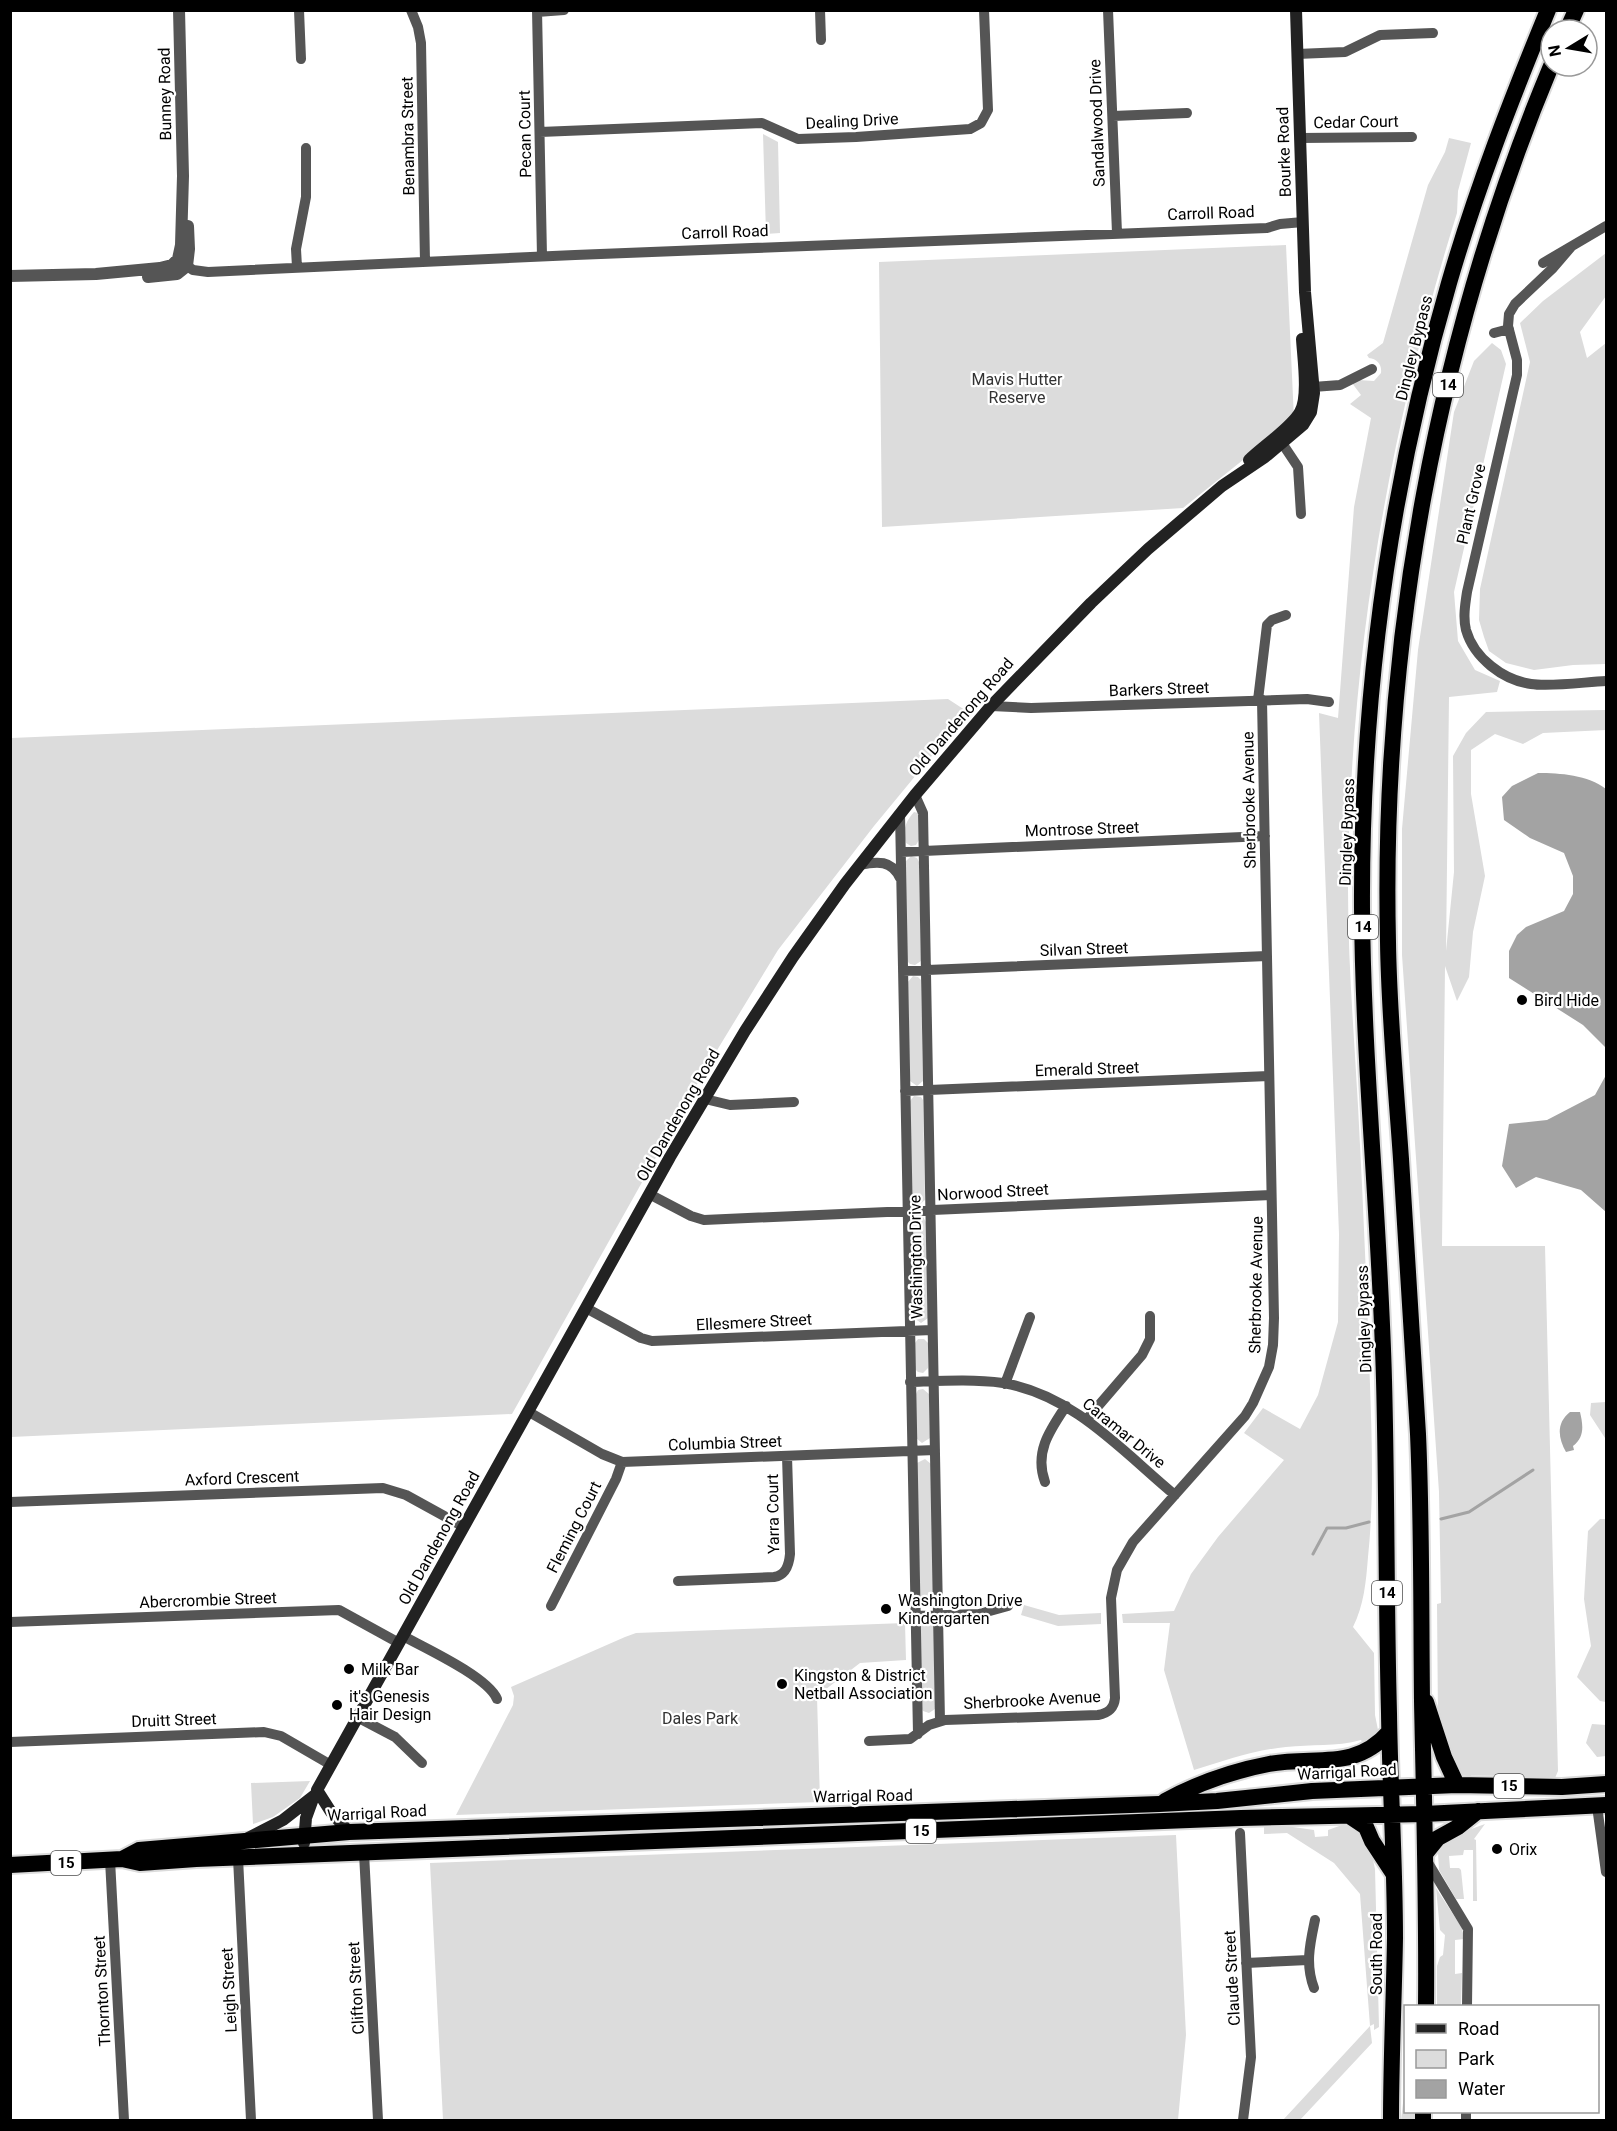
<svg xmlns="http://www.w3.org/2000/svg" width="1617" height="2131" viewBox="0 0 1617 2131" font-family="Roboto,sans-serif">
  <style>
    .green { fill: #dcdcdc }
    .water { fill: #a3a3a3 }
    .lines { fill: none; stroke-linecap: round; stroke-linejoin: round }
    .stream { stroke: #a3a3a3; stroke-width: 3 }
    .trunk-casing { stroke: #dbdbdb; stroke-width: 20 }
    .minor { stroke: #555; stroke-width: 10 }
    .tertiary { stroke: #555; stroke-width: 12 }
    .secondary { stroke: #222; stroke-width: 12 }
    .trunk { stroke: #000; stroke-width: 16 }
    .poi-dot { fill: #000; stroke: #fff; stroke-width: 2 }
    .labels { text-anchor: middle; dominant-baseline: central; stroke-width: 4.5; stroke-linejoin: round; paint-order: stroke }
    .shield { fill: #fff; stroke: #4c4c4c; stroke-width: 1.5 }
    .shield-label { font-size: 15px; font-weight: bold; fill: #000 }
    .street-label { font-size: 16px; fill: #000; stroke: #fff }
    .park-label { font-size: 16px; fill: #333; stroke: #fff }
    .poi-label { font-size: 16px; fill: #000; stroke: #fff; text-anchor: start }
  </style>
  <rect width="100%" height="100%" fill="#fff"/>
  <path class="green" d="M763 134 778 142 780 233 766 234Z
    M1449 138 1471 143 1458 191 1457 213C1388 433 1349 660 1348 890 1348 962 1354 1034 1358 1106 1363 1199 1367 1292 1370 1385 1372 1443 1374 1500 1368 1557 1366 1582 1364 1605 1353 1627L1374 1653 1375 1715 1378 1730 1376 1736 1365 1747 1361 1740C1336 1747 1311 1744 1286 1747 1254 1750 1224 1761 1194 1770L1164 1670 1170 1623H1123L1122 1614 1174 1611 1191 1574 1218 1537 1284 1460 1244 1433 1263 1408 1300 1429 1318 1395 1338 1322 1339 1234 1319 713 1338 718 1354 507 1371 418 1350 404 1361 395 1352 383 1358 380 1374 381 1381 373C1382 364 1377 359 1369 358L1367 355 1383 343 1428 185 1445 152Z
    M1286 245 1294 419 1183 508 882 527 879 262Z
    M1606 253V296L1580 332 1587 358 1606 343V664L1573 665 1534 670 1506 663 1489 651 1484 637 1479 620 1480 589 1530 362 1520 323 1543 301Z
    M1492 343 1501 350 1506 364 1454 592 1458 641 1475 670 1500 681 1497 692 1449 697 1446 951 1454 872 1453 756 1466 733 1486 712 1606 710V730L1543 733 1523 744 1495 734 1471 750V794L1485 876 1473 932 1469 977 1457 1001 1445 966 1442 1246H1545L1558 1771 1555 1778 1471 1775V1777L1459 1774 1438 1720 1437 1604 1441 1603 1439 1492 1402 955V829L1418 650 1454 412 1474 361Z
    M948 699 968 712 874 826 778 950 705 1070 512 1414 11 1437V738Z
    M914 812 918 813 919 840 916 845 911 846 906 843C902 830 906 821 914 812Z
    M911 856 917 858 919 862 921 961 915 965 910 964 907 961 905 862Z
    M913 976 918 977 921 980 923 1081 917 1086 910 1081 907 983Z
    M914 1096 921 1097 923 1100 925 1200 919 1205 913 1203 911 1199 910 1101Z
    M916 1216 923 1217 926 1222 928 1318 921 1323 914 1318 912 1220Z
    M918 1339H924L928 1343V1368L923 1373 918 1372 915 1369V1343Z
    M923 1389 929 1394 930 1438 922 1443 916 1438V1394L918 1390Z
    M1606 1402V1452L1605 1438 1590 1415 1591 1403Z
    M925 1459 931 1464 934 1600 932 1604 926 1606 920 1602 917 1463Z
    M1600 1519H1606V1702L1600 1701 1577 1677 1591 1646 1584 1599 1588 1531Z
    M1024 1605 1059 1615 1101 1613V1624L1058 1626 1021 1615Z
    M905 1623 906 1660 860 1663 817 1696 820 1802 456 1815 513 1705 514 1696 511 1687 625 1637 636 1633Z
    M928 1623 934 1627 935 1709 929 1713 923 1711 921 1707 920 1628 923 1624Z
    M1592 1724 1606 1725V1756L1597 1757 1586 1743Z
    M310 1781 300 1798 273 1817 253 1824 251 1783Z
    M1485 1824 1474 1839 1476 1840 1477 1901H1473V1850H1464L1463 1855 1449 1856 1450 1868H1459L1461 1870 1464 1899H1456L1439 1870 1438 1853 1452 1836Z
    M1342 1825 1357 1826 1371 1851 1375 1869 1379 2027 1374 2030V2024L1370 2026 1372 2043 1300 2120H1283L1370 2026 1360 1894 1334 1863 1287 1833 1264 1834V1826L1293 1827 1314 1830 1315 1837 1328 1836V1830Z
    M1176 1835 1186 2035 1178 2120H443L430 1863Z
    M1436 1888 1462 1928 1464 1939 1455 1940V1974L1462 1973 1461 2006H1437V1966L1440 1957 1443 1955 1445 1935 1440 1930Z
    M1405 2086 1406 2112H1414V2120H1401Z"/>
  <path class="water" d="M1538 773C1560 773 1588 775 1606 789V1048L1583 1025 1509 978V951L1517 935 1526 927 1564 911 1573 894V876L1564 853 1530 838 1504 820 1502 797 1512 786Z
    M1606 1075V1212L1581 1190 1536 1177 1516 1188 1502 1166 1509 1124 1547 1120 1595 1095Z
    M1570 1412H1580C1583 1425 1585 1437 1573 1446L1574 1450 1566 1452C1558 1438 1556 1423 1570 1412Z"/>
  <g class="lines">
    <path class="stream" d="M1441 1519 1469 1512 1533 1470
      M1313 1554 1327 1528H1346L1369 1522"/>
    <g class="trunk-casing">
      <path id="trunk" d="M1567 30 1576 10
        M1426 1702 1444 1757 1457 1785
        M1165 1801C1198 1783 1232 1771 1269 1764 1314 1755 1354 1772 1389 1732
        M1351 1817 1366 1827 1372 1841 1393 1873
        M1425 1854 1438 1838 1458 1827 1478 1811
        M122 1859 139 1850 349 1832 1159 1804 1217 1801 1312 1791 1457 1785 1562 1787 1606 1784
        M10 1865 122 1859 140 1863 196 1859 1241 1818 1424 1814 1606 1805
        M1426 2006C1427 1905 1424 1803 1422 1701 1421 1612 1422 1523 1418 1434 1413 1343 1407 1251 1401 1159 1396 1087 1389 1015 1388 942 1381 644 1436 341 1551 66
        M1391 2120C1391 2060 1394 1999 1395 1938 1395 1863 1390 1788 1389 1713 1386 1602 1387 1491 1384 1380 1380 1223 1363 1065 1362 908 1361 697 1390 485 1449 283 1476 190 1511 100 1548 10
        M1423 2120V2112"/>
    </g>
    <path class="minor" d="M299 10 301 59
      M411 10 418 27 421 43 425 262
      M537 10 542 256
      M820 10 821 40
      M1108 10 1117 233
      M537 12 564 10
      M1297 54 1345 52 1380 35 1433 33
      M1113 116 1187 113
      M540 132 762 123 798 139 856 137 970 129 981 123 988 110 984 10
      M1300 138 1412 137
      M1571 247 1553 268 1515 304 1509 314 1508 326 1517 360V375L1467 592C1465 605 1463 618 1466 630 1474 658 1503 680 1531 684 1551 687 1585 682 1606 681
      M181 262 193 270 208 272 575 255 1267 228 1280 224 1303 222
      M1543 263 1606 226
      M297 267 296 249 306 197V148
      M1494 333 1509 329
      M1313 387 1340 385 1372 369
      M1282 443 1298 467 1301 514
      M1258 700 1267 625 1272 620 1286 615
      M991 706 1031 708 1307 699 1329 702
      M915 795 923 813 940 1721
      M900 814 918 1734
      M901 852 1265 836
      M860 865C877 861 892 860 900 878
      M903 971 1267 956
      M905 1091 1269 1076
      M705 1099 730 1105 794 1102
      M651 1195 691 1216 704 1220 1271 1195
      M586 1308 641 1338 652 1341 932 1330
      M910 1382C941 1381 972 1379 1003 1383 1074 1395 1122 1451 1175 1495
      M1005 1384 1030 1317
      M529 1412 602 1454 622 1462 935 1450
      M1087 1419 1142 1355 1150 1339V1316
      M1045 1482C1034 1452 1050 1430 1066 1406
      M10 1502 383 1488 406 1495 464 1527
      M678 1581 774 1577C786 1575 789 1565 790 1554L787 1456
      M551 1606 616 1479 622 1462
      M915 1616 979 1614 1008 1606
      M10 1622 339 1610 399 1643
      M403 1636C425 1648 488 1677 497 1699
      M357 1717 395 1737 422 1763
      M869 1741 910 1739 929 1725 945 1720 1098 1715C1108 1713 1114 1709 1115 1698L1111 1598 1117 1570 1133 1542 1245 1416 1253 1403 1269 1367 1273 1345 1274 1318 1262 700
      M10 1742 264 1732 281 1736 331 1765
      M1597 1806 1606 1872
      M1240 1833 1251 2057 1243 2120
      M364 1853 378 2120
      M238 1858 251 2120
      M110 1860 124 2120
      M1427 1861 1468 1929 1467 2006
      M1246 1963 1308 1960
      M1314 1988C1305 1964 1310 1944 1315 1920
      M1466 2120V2112"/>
    <path class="tertiary" d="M10 276 96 274 160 268 172 265 178 259 181 245 183 176 179 10
      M148 277 177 274 187 266 189 249 188 226"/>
    <path class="secondary" d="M1249 460C1262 447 1292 427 1300 412 1309 397 1303 357 1302 339
      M349 1832 331 1812 317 1790 670 1157 745 1031 793 957 845 884 915 795 991 706 1091 603 1148 549 1222 486 1265 457 1303 425 1311 412 1314 393 1305 292 1296 10
      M248 1838 283 1820 315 1795
      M304 1843 306 1818 314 1796"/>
    <use href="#trunk" class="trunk"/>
  </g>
  <g class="poi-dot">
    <circle cx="1522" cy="1000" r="6"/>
    <circle cx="886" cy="1609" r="6"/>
    <circle cx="349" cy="1669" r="6"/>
    <circle cx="782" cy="1684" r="6"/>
    <circle cx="337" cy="1705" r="6"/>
    <circle cx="1497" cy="1849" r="6"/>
  </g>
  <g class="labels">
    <g class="shield">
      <rect x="1433" y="373" width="30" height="24" rx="4.5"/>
      <rect x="1348" y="915" width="30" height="24" rx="4.5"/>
      <rect x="1372" y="1581" width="30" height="24" rx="4.5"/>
      <rect x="1494" y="1774" width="30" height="24" rx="4.5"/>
      <rect x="906" y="1819" width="30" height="24" rx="4.5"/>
      <rect x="51" y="1851" width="30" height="24" rx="4.5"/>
    </g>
    <g class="shield-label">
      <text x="1448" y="385">14</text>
      <text x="1363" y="927">14</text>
      <text x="1387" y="1593">14</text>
      <text x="1509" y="1786">15</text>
      <text x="921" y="1831">15</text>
      <text x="66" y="1863">15</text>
    </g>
    <g class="street-label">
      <text transform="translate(165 94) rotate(-91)">Bunney Road</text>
      <text transform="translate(852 121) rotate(-3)">Dealing Drive</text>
      <text transform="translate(1356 122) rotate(-1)">Cedar Court</text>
      <text transform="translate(1097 123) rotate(-92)">Sandalwood Drive</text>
      <text transform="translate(525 134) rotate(-91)">Pecan Court</text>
      <text transform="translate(408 136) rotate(-91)">Benambra Street</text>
      <text transform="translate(1284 152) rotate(-92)">Bourke Road</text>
      <text transform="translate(1211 213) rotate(-2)">Carroll Road</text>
      <text transform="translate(725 232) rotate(-2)">Carroll Road</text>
      <text transform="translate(1414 348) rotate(-76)">Dingley Bypass</text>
      <text transform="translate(1471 504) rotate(-77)">Plant Grove</text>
      <text transform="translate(1159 689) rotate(-2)">Barkers Street</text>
      <text transform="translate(961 717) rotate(-49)">Old Dandenong Road</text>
      <text transform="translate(1249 800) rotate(-91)">Sherbrooke Avenue</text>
      <text transform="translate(1082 829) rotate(-2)">Montrose Street</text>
      <text transform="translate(1347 832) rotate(-88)">Dingley Bypass</text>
      <text transform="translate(1084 949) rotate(-2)">Silvan Street</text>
      <text transform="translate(1087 1069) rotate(-2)">Emerald Street</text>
      <text transform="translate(678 1115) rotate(-60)">Old Dandenong Road</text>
      <text transform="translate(993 1192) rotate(-3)">Norwood Street</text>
      <text transform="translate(916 1257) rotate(-91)">Washington Drive</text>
      <text transform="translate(1256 1285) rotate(-89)">Sherbrooke Avenue</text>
      <text transform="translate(1364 1319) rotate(-92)">Dingley Bypass</text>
      <text transform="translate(754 1322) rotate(-3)">Ellesmere Street</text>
      <text transform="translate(1124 1433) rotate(39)">Caramar Drive</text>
      <text transform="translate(725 1443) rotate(-2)">Columbia Street</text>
      <text transform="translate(242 1478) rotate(-2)">Axford Crescent</text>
      <text transform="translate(773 1514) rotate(-91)">Yarra Court</text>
      <text transform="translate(574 1527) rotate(-63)">Fleming Court</text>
      <text transform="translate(439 1538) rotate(-61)">Old Dandenong Road</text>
      <text transform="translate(208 1600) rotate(-2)">Abercrombie Street</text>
      <text transform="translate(1032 1700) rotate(-3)">Sherbrooke Avenue</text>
      <text transform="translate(174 1720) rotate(-2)">Druitt Street</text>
      <text transform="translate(1347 1772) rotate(-3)">Warrigal Road</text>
      <text transform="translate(863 1796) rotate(-1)">Warrigal Road</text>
      <text transform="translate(377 1813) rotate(-3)">Warrigal Road</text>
      <text transform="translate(1376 1954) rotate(-90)">South Road</text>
      <text transform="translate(1232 1978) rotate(-93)">Claude Street</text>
      <text transform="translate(356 1988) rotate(-93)">Clifton Street</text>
      <text transform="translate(229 1990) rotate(-93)">Leigh Street</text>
      <text transform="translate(102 1991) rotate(-93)">Thornton Street</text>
    </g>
    <g class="park-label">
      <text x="1017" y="379">Mavis Hutter<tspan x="1017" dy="18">Reserve</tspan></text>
      <text x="700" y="1718">Dales Park</text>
    </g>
    <g class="poi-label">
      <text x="1534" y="1000">Bird Hide</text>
      <text x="898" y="1600">Washington Drive<tspan x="898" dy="18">Kindergarten</tspan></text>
      <text x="361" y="1669">Milk Bar</text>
      <text x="794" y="1675">Kingston &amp; District<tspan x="794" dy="18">Netball Association</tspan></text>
      <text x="349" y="1696">it's Genesis<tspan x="349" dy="18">Hair Design</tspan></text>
      <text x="1509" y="1849">Orix</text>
    </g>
  </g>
  <rect width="1617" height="2131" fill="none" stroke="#000000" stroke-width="24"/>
  <rect x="1404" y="2005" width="195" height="108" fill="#ffffff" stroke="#999999" stroke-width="1.5"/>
  <rect x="1416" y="2024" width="30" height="9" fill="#222222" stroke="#999999" stroke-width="1.5"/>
  <text x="1458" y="2035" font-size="18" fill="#000000">Road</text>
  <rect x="1416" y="2050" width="30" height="18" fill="#dcdcdc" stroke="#999999" stroke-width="1.5"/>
  <text x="1458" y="2065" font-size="18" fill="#000000">Park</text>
  <rect x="1416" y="2080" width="30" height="18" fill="#a3a3a3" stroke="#999999" stroke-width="1.5"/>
  <text x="1458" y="2095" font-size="18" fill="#000000">Water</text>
  <g transform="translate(1569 48) rotate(259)"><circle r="28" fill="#ffffff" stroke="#999999" stroke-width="1.5"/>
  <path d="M0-4.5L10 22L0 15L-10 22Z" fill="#000000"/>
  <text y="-9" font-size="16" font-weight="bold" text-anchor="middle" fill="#000000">N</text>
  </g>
</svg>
